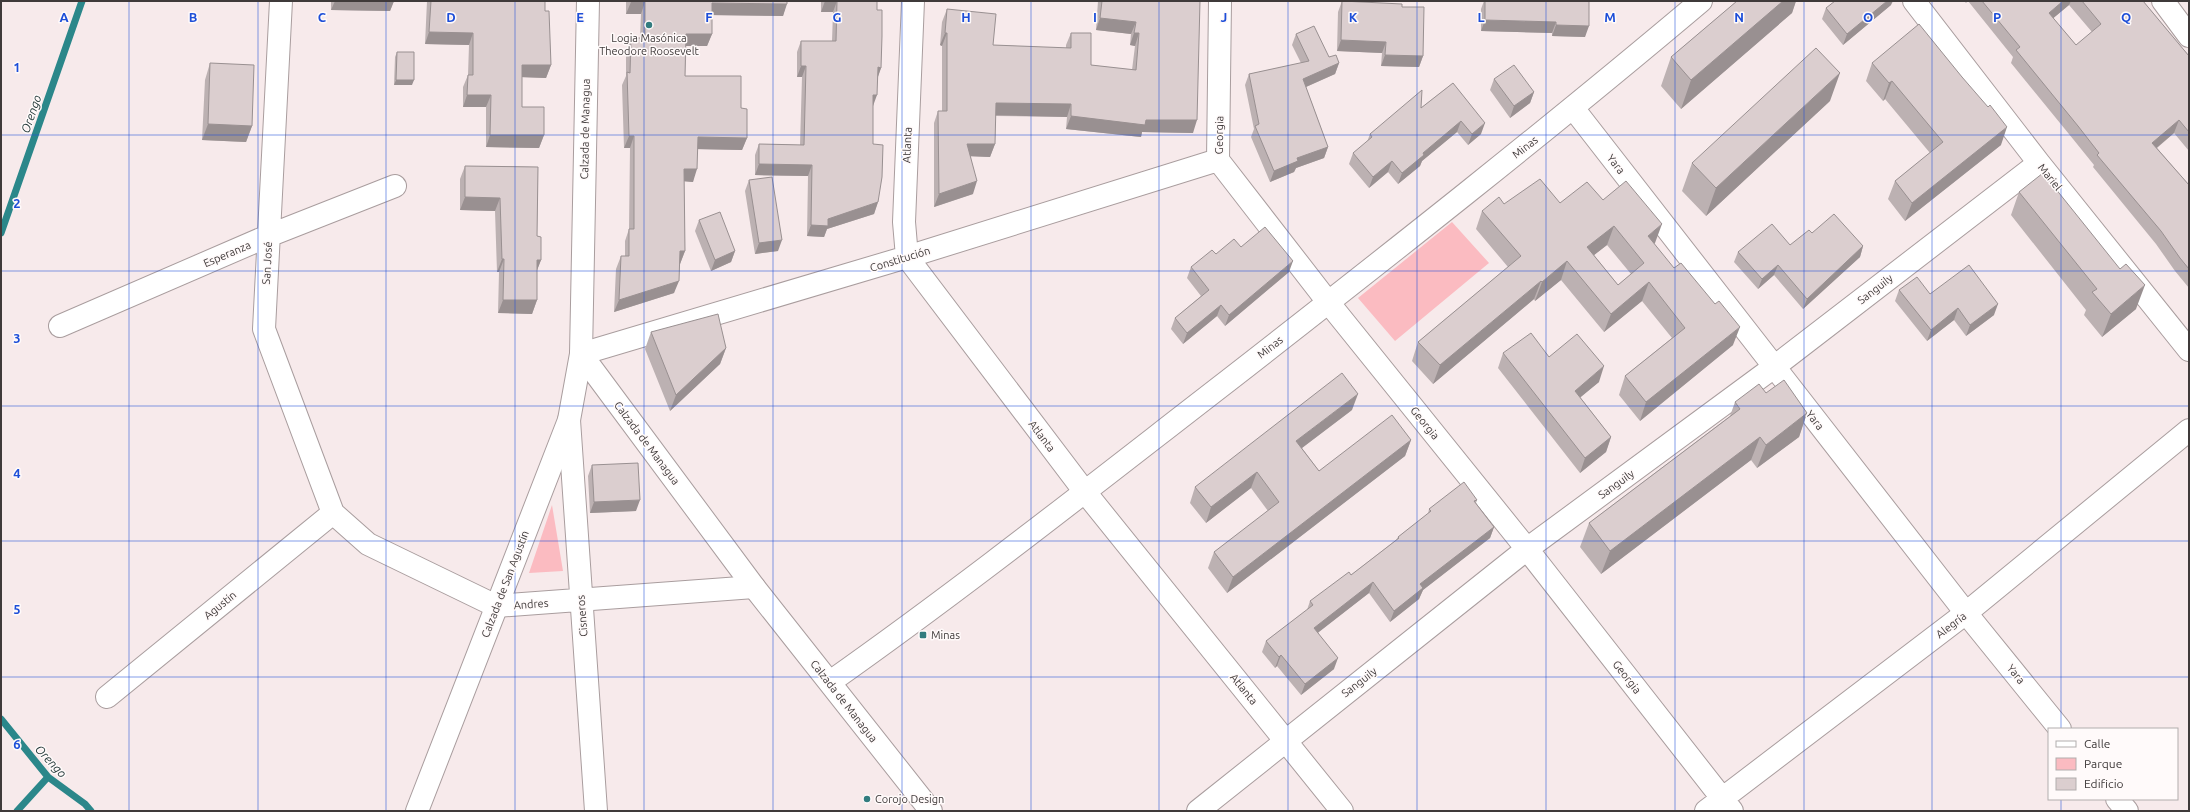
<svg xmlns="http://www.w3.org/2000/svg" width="2190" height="812" viewBox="0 0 2190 812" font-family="Ubuntu,sans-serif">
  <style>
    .green { fill: #fbbbc1 }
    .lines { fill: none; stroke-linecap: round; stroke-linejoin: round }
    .stream { stroke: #2b878a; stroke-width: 7 }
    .minor-casing { stroke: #a99d9e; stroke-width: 24 }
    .tertiary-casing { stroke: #a99d9e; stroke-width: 24 }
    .secondary-casing { stroke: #a99d9e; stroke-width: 24 }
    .primary-casing { stroke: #a99d9e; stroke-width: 24 }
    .minor { stroke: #fff; stroke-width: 22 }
    .tertiary { stroke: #fff; stroke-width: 22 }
    .secondary { stroke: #fff; stroke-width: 22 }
    .primary { stroke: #fff; stroke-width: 22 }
    .wall { fill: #bcb1b2; fill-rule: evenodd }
    .shaded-wall { fill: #999091 }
    .building { fill: #dbcecf; stroke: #999091; fill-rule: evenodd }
    .grid { fill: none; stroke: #1d4ed8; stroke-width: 1; stroke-opacity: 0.55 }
    .poi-dot { fill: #327c7f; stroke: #fffafa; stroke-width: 1.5 }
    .labels { text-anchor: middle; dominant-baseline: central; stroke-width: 3; stroke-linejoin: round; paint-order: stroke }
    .poi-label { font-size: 11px; fill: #3f3a3a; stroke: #fffafa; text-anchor: start }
    .street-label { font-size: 11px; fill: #3f3a3a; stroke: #fffafa }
    .water-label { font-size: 12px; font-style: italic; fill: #1d3333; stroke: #fffafa }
    .grid-label { font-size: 13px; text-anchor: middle; font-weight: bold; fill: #1d4ed8; stroke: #fffafa; stroke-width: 3; stroke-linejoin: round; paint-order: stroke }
  </style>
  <rect width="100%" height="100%" fill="#f7eaeb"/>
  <path class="green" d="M1452 222 1489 263 1395 341 1358 298Z
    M552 505 563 571 529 573Z"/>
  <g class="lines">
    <path class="stream" d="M1 233 82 1
      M1 719 48 777 85 804 91 811
      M17 811 48 777"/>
    <g class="minor-casing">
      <path id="minor" d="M281 1 264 329 333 513 368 544 496 606 754 587
        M913 1 904 222 907 257 1085 492 1342 811
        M1220 1 1218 160 1328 302 1527 549 1732 811
        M1914 1 2039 163 2189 350
        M2163 1 2189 36
        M1573 108 1966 613 2060 729
        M60 326 268 236 395 186
        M581 354 907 257 1218 160
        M569 420 596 811
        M107 697 333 513
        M2117 799 2127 811
        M1198 811 1527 549 1774 367 2039 163
        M1706 811 1966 613 2189 430"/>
    </g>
    <g class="tertiary-casing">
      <path id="tertiary" d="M830 682C966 586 1097 482 1229 380 1388 256 1547 131 1701 1"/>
    </g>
    <g class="secondary-casing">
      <path id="secondary" d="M417 811 569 420 581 354"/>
    </g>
    <g class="primary-casing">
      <path id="primary" d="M588 1 581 354 754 587 931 811"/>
    </g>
    <use href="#minor" class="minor"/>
    <use href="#tertiary" class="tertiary"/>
    <use href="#secondary" class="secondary"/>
    <use href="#primary" class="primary"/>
  </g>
  <path class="wall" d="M331 1H394L390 11 331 10Z
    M427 1H545V11L551 65 546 78 522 77V107L544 135 539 148 486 147V107H463V87L468 75 469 45 425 44Z
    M626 1H787L783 16 712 15V34L707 46H686L685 76 741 108 747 138 742 150 697 149 693 182 684 181 685 251 680 264H679L674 293 614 312 616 269 621 256H625V241L629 229 630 148H624L622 85 626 76V50L631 38H640L641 14H626Z
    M821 1H877V10L881 68 878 77 873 106V144L878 202 874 214 827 229 824 237 807 236 808 176 755 175V155L759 144 800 145 802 77H797V52L801 41H832L833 12H821Z
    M1098 1H1200L1193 133 1142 132 1141 137 1066 129 1067 117 995 116V144L990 157 971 156 973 194 934 207V123L938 111H942V46L940 45 942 22 947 9 993 45 1066 48V45L1071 33 1091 65 1132 70 1135 46 1130 45 1131 34 1096 30Z
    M1342 1 1402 7 1423 56 1419 67 1381 66 1382 53 1337 51 1338 12Z
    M1484 1H1589L1585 37 1552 36V33L1481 31V9Z
    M1737 1H1796L1792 13 1681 109 1661 86 1671 57Z
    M1964 1H2143L2189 56V151L2174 133 2157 148 2189 185V288L2175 271 2156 244 2093 167 2094 165 2073 139 2011 63 2013 57 1968 1 1966 3ZM2069 5 2092 32 2076 45 2053 18Z
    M1891 5 1843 45 1822 19 1826 8Z
    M1296 34 1329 57 1339 63 1335 74 1306 87 1328 147 1324 158 1296 168 1294 172 1270 182 1251 137 1254 129 1245 85 1249 74 1301 63 1292 45Z
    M397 52 412 85H394L395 57Z
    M210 63 252 126 246 142 202 140 205 80Z
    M1872 63 2001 145 1905 221 1888 199 1895 181 1930 153 1885 99 1883 101 1866 81Z
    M1494 79 1534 92 1530 103 1510 118 1490 90Z
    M1453 83 1481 134 1468 145 1457 132 1422 161 1420 166 1398 184 1388 172 1369 188 1349 164 1353 153 1367 142 1370 134 1421 108Z
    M1830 101 1706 216 1682 191 1692 163Z
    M465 166 538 167 537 236 541 260 537 270V300L532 314 498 313 499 272H497L495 211 460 210V179Z
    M749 180 778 251 755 254 745 191Z
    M2019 192 2136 309 2102 337 2084 315 2086 310 2011 215Z
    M1603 200 1655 243 1654 244 1733 345 1640 421 1619 395 1625 376 1672 338 1642 301 1604 332 1561 280 1535 301 1534 299 1433 384 1412 361 1418 342 1508 267 1476 229 1482 211 1504 204 1560 203ZM1607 245 1631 274 1618 285 1594 255Z
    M699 220 735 251 731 262 711 271 695 231Z
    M1790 245 1863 246 1860 257 1803 309 1774 275 1758 289 1734 262 1738 252Z
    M1241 247 1289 272 1225 326 1217 316 1183 344 1171 329 1175 318 1201 296 1187 278 1191 267 1216 254Z
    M1899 290 1930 294 1994 315 1966 336 1954 320 1927 341 1895 301Z
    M651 332 726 348 720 364 670 411 645 349Z
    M1503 353 1549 357 1599 382 1580 397 1611 437 1606 452 1580 473 1498 368Z
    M1766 393 1807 413 1799 437 1757 468 1751 460 1601 574 1580 547 1589 523 1730 416 1735 402Z
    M1352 410 1302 448 1319 471 1411 440 1405 456 1227 593 1208 568 1214 552 1268 511 1251 488 1206 523 1190 503 1195 487Z
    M592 465 636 511 590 513 588 476Z
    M1477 500 1476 503 1494 527 1490 538 1423 590 1419 599 1390 622 1369 593 1318 632 1334 669 1301 695 1277 666 1275 668 1262 652 1266 641 1307 610 1310 601 1351 575 1396 540 1398 537 1428 514 1429 509Z"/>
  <path class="shaded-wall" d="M335 1H394L390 11 331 10Z
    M825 1H837L833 12H821Z
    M1783 1H1796L1792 13 1681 109 1691 80Z
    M1887 1H1893L1891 5 1843 45 1847 34Z
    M2063 1H2071L2069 5 2044 26 2049 13Z
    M631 2H645L641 14H626Z
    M712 3 787 4 783 16 708 15Z
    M1100 18 1136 22 1131 34 1096 30Z
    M1485 20 1556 22 1552 33 1481 31Z
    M1556 25 1589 26 1585 37 1552 36Z
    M429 32 473 33 469 45 425 44Z
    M945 33H947L942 46 940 45Z
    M1134 33H1139L1135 46 1130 45Z
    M686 34H712L707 46H681Z
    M1341 40 1386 42 1382 53 1337 51Z
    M1385 55 1423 56 1419 67 1381 66Z
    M1339 63 1335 74 1299 90 1303 79Z
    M522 65H551L546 78 518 77Z
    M801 66H806L802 77H797Z
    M878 67 881 68 877 79Z
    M1840 73 1830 101 1706 216 1716 188Z
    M396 80H414L412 85H394Z
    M1892 81 1885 99 1883 101 1889 83Z
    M1534 92 1530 103 1510 118 1514 106Z
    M467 95H491L486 107H463Z
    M873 95H877L873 106H869Z
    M996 103 1071 104 1067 117 991 115Z
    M1071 116 1146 120H1197L1193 133 1142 132 1141 137 1066 129Z
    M2179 120 2174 133 2148 155 2152 143Z
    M1461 121 1457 132 1422 161 1420 166 1398 184 1402 173 1423 153Z
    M1485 123 1481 134 1468 145 1472 134Z
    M208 124 252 126 246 142 202 140Z
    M2007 127 2001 145 1905 221 1912 203Z
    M490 135H544L539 148 486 147Z
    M629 136H634L630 148H624Z
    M698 137 747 138 742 150 693 149Z
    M967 144H995L990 157 963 156Z
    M1328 147 1324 158 1296 168 1294 172 1270 182 1274 171 1297 158Z
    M1392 161 1388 172 1369 188 1373 177Z
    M759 164 812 165 808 176 755 175Z
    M684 169H697L693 182 680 181Z
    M977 181 973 194 934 207 939 194Z
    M465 197 500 198 495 211 460 210Z
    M878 202 874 214 827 229 824 237 807 236 811 225 828 219Z
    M1662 224 1655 243 1641 254 1648 236Z
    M1614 226 1607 245 1580 266 1587 247Z
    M782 240 778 251 755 254 759 243Z
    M1863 246 1860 257 1803 309 1807 299Z
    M680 251H685L680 264H675Z
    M735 251 731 262 711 271 715 260Z
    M502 259H504L499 272H497Z
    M537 260H541L536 273Z
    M1293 261 1289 272 1225 326 1229 315Z
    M1567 261 1561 280 1535 301 1542 282Z
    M1778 265 1774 275 1758 289 1762 279Z
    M679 281 674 293 614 312 619 300Z
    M1541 281 1534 299 1433 384 1440 365Z
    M1649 282 1642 301 1604 332 1611 314Z
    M2145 285 2136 309 2102 337 2111 314Z
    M503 300H537L532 314 498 313Z
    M1998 304 1994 315 1966 336 1970 325Z
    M1221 305 1217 316 1183 344 1187 333Z
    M1958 308 1954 320 1927 341 1931 330Z
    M1740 327 1733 345 1640 421 1646 402Z
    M726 348 720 364 670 411 676 395Z
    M1604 366 1599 382 1570 406 1575 391Z
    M1358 394 1352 410 1290 457 1296 441Z
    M1807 413 1799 437 1757 468 1766 445Z
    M1611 437 1606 452 1580 473 1585 458Z
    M1760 437 1751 460 1601 574 1610 551Z
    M1411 440 1405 456 1227 593 1233 577Z
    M1257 472 1251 488 1206 523 1211 507Z
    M640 500 636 511 590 513 594 502Z
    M1494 527 1490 538 1423 590 1419 599 1390 622 1394 611 1420 584Z
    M1373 582 1369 593 1310 639 1314 628Z
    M1281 655 1277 666 1275 668 1279 657Z
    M1338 658 1334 669 1301 695 1305 684Z"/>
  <path class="building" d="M431 1H545V11H549L551 65H522V107H544V135H490L491 95H467L468 75H473V33L429 32Z
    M631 1H787V4L712 3V34H686L685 76H741V108L747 109V138L698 137 697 169H684L685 251H680L679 281 619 300 621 256H629V229H634V136H629L627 72 630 73 631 38H645V2H631Z
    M825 1H877V10H882V36L881 68 878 67 877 95H873V144L883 145 882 177 878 202 828 219V226L811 225 812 165 759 164V144L804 145 806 66H801V41H836L837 1Z
    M1102 1H1200L1197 120H1146L1145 125 1071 116V104L996 103 995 144H967L977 181 939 194 938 111H947V33H945L947 9 996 14 993 45 1071 48V33H1091V65L1136 70 1139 33H1134L1136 22 1100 18Z
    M1342 1 1402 4V7H1424L1423 56 1385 55 1386 42 1341 40Z
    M1485 1H1589V26L1556 25V22L1485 20Z
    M1737 1H1783L1691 80 1671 57Z
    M1835 1H1887L1847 34 1826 8Z
    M1982 1H2063L2049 13 2076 45 2101 24 2082 1H2143L2189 56V132L2179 120 2152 143 2189 185V269L2180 258 2161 231 2097 155 2099 153 2078 126 2016 50 2020 47Z
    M1919 24 1962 77 1988 107 1990 105 2007 127 1912 203 1895 181 1943 142 1892 81 1889 83 1872 63Z
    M1314 26 1329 57 1336 55 1339 63 1303 79 1328 147 1297 158 1298 161 1274 171 1255 126 1259 124 1249 74 1309 61 1296 34Z
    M1816 48 1840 73 1716 188 1692 163Z
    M397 52H414V80H396Z
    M210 63 254 65 252 126 208 124Z
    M1514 65 1534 92 1514 106 1494 79Z
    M1453 83 1485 123 1472 134 1461 121 1423 153 1424 155 1402 173 1392 161 1373 177 1353 153 1372 137 1370 134 1422 90 1421 108Z
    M465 166 538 167 537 236 541 237V260H537V300H503L504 259H502L500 198 465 197Z
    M2043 173 2120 269 2126 264 2145 285 2111 314 2092 292 2097 289 2019 192Z
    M772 177 782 240 759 243 749 180Z
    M1540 179 1560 203 1587 182 1603 200 1626 181 1662 224 1648 236 1674 268 1681 263 1715 304 1719 301 1740 327 1646 402 1625 376 1685 328 1649 282 1611 314 1567 261 1542 282 1541 281 1440 365 1418 342 1521 256 1482 211 1499 197 1504 204ZM1614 226 1644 263 1618 285 1587 247Z
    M720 212 735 251 715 260 699 220Z
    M1834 214 1863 246 1807 299 1778 265 1762 279 1738 252 1772 224 1790 245 1809 230 1812 233Z
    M1265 227 1293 261 1229 315 1221 305 1187 333 1175 318 1209 290 1191 267 1212 250 1216 254 1234 239 1241 247Z
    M1969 265 1998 304 1970 325 1958 308 1931 330 1899 290 1917 277 1930 294Z
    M718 314 726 348 676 395 651 332Z
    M1531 333 1549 357 1577 334 1604 366 1575 391 1611 437 1585 458 1503 353Z
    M1342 373 1358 394 1296 441 1319 471 1392 415 1411 440 1233 577 1214 552 1279 502 1257 472 1211 507 1195 487Z
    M1784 380 1807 413 1766 445 1760 437 1610 551 1589 523 1740 409 1735 402 1759 384 1766 393Z
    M638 463 640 500 594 502 592 465Z
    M1464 482 1477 500 1474 501 1494 527 1420 584 1423 588 1394 611 1373 582 1314 628 1338 658 1305 684 1281 655 1279 657 1266 641 1313 605 1310 601 1349 572 1351 575 1399 538 1398 537 1431 511 1429 509Z"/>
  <path class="grid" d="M129 1V811M258 1V811M386 1V811M515 1V811M644 1V811M773 1V811M902 1V811M1031 1V811M1159 1V811M1288 1V811M1417 1V811M1546 1V811M1675 1V811M1804 1V811M1932 1V811M2061 1V729M1 135H2189M1 271H2189M1 406H2189M1 541H2189M1 677H2189M2061 799V811"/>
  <g class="poi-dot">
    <circle cx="649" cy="25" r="4"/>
    <rect x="919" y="631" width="8" height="8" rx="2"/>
    <circle cx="867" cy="799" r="4"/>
  </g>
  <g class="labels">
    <g class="poi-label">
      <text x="649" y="38" text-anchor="middle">Logia Masónica<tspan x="649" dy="13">Theodore Roosevelt</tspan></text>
      <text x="931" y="635">Minas</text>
      <text x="875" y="799">Corojo Design</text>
    </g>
    <g class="street-label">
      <text transform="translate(585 129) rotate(-89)">Calzada de Managua</text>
      <text transform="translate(1219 135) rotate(-89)">Georgia</text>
      <text transform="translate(907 145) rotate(-88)">Atlanta</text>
      <text transform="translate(1525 147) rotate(-38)">Minas</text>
      <text transform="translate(1616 164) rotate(52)">Yara</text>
      <text transform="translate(2050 177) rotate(51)">Mariel</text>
      <text transform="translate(227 254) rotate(-23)">Esperanza</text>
      <text transform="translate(900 259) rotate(-17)">Constitución</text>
      <text transform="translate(267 263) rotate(-87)">San José</text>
      <text transform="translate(1875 289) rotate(-38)">Sanguily</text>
      <text transform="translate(1270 347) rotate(-38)">Minas</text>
      <text transform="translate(1815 420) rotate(52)">Yara</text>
      <text transform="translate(1425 423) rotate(51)">Georgia</text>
      <text transform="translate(1042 436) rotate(53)">Atlanta</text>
      <text transform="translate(647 443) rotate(53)">Calzada de Managua</text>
      <text transform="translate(1616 484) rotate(-36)">Sanguily</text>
      <text transform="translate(505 584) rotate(-69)">Calzada de San Agustín</text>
      <text transform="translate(531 604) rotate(-4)">Andres</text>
      <text transform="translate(220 605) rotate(-39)">Agustin</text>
      <text transform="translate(582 616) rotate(-94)">Cisneros</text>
      <text transform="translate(1951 625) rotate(-37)">Alegría</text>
      <text transform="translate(2016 674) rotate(51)">Yara</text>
      <text transform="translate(1627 677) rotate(52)">Georgia</text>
      <text transform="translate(1359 682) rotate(-38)">Sanguily</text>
      <text transform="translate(1244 689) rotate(51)">Atlanta</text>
      <text transform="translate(844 701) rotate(52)">Calzada de Managua</text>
    </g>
    <g class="water-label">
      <text transform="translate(31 114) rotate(-71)">Orengo</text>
      <text transform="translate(51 761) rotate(47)">Orengo</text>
    </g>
  </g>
  <g class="grid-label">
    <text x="64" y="22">A</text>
    <text x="193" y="22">B</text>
    <text x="322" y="22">C</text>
    <text x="451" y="22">D</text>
    <text x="580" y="22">E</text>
    <text x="709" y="22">F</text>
    <text x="837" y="22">G</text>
    <text x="966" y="22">H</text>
    <text x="1095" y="22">I</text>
    <text x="1224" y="22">J</text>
    <text x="1353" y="22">K</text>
    <text x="1481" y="22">L</text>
    <text x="1610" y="22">M</text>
    <text x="1739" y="22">N</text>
    <text x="1868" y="22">O</text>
    <text x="1997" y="22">P</text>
    <text x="2126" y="22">Q</text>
    <text x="17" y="72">1</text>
    <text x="17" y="208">2</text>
    <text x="17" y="343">3</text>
    <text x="17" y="478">4</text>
    <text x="17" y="614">5</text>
    <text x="17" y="749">6</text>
  </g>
  <rect width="2190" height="812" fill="none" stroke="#3f3a3a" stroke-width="4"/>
  <rect x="2048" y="728" width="130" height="72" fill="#fffafa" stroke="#b2adad"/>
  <rect x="2056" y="741" width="20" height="6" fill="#ffffff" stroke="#b2adad"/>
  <text x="2084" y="748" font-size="12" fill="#3f3a3a">Calle</text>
  <rect x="2056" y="758" width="20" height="12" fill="#fbbbc1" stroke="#b2adad"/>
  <text x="2084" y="768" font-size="12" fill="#3f3a3a">Parque</text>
  <rect x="2056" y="778" width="20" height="12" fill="#dbcecf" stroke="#b2adad"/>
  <text x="2084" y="788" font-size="12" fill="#3f3a3a">Edificio</text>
</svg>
